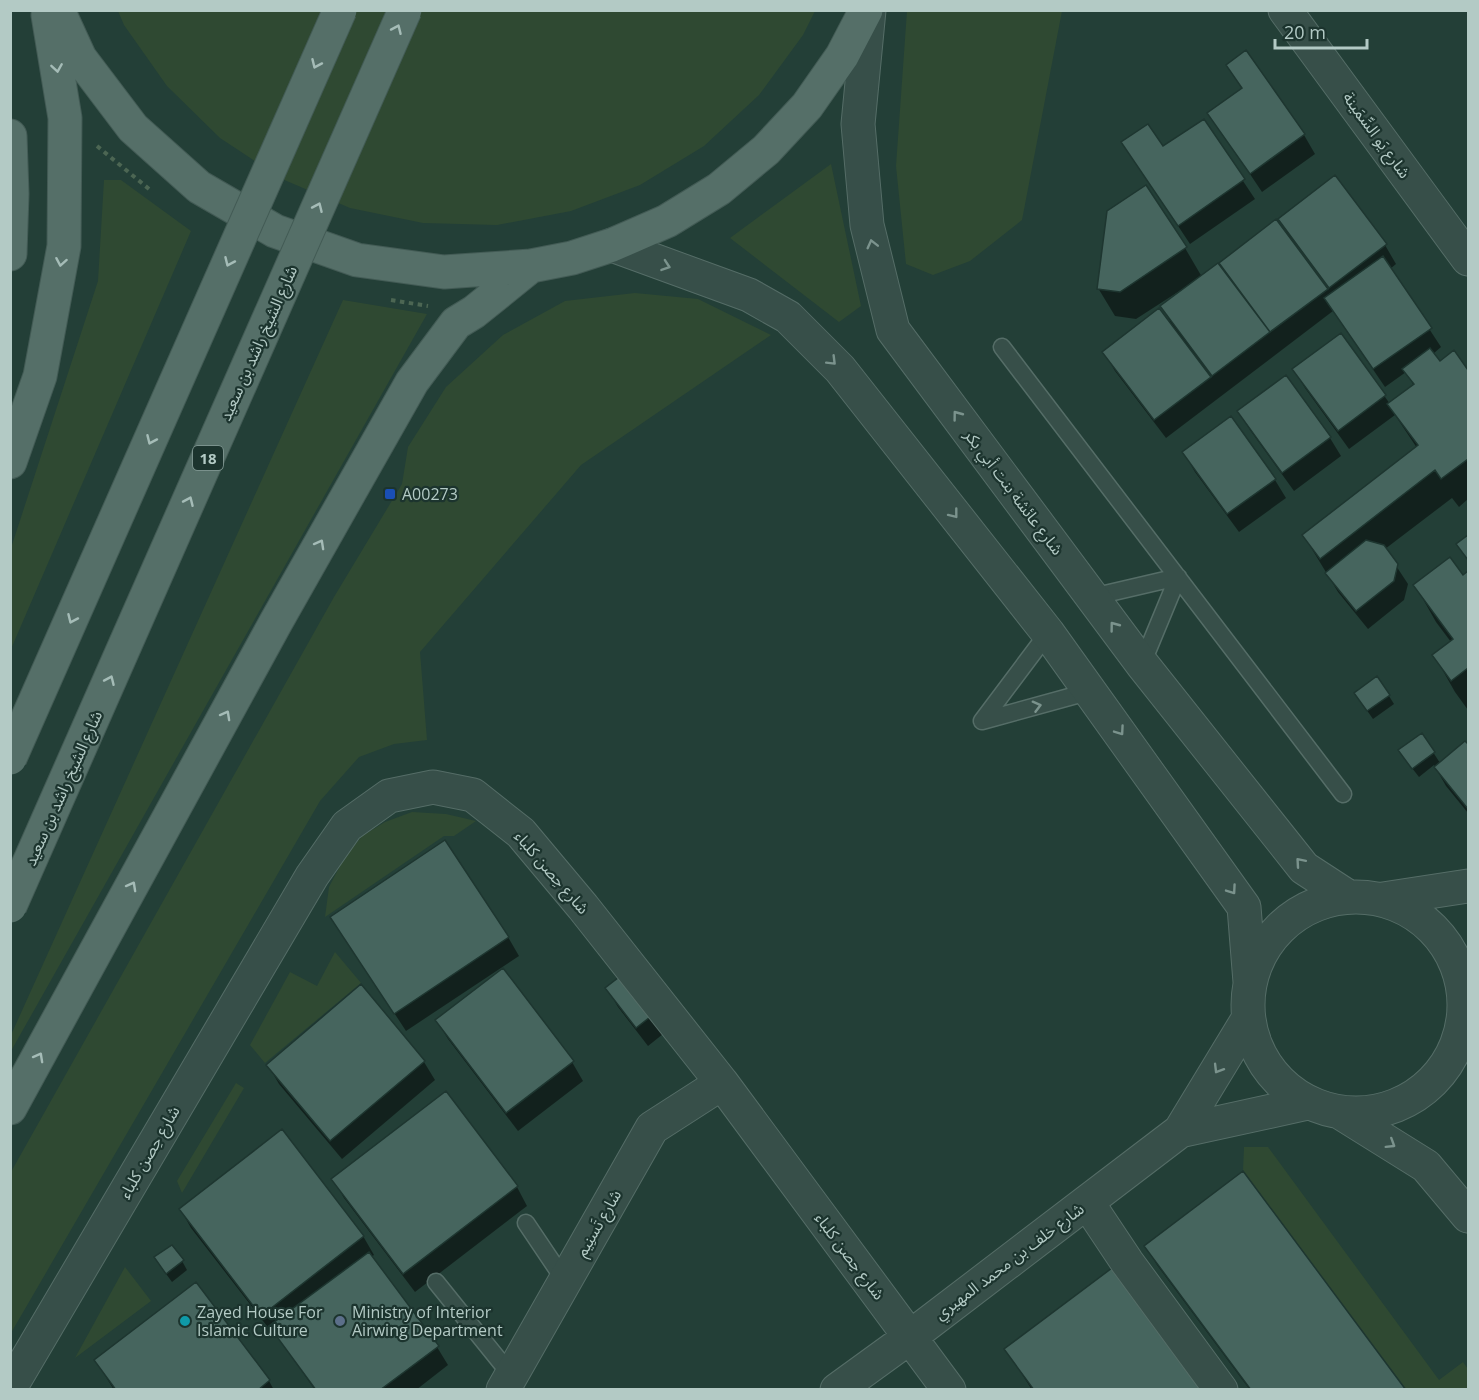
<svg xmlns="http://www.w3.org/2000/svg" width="1479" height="1400" viewBox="0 0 1479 1400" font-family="'Open Sans','Noto Sans Arabic',sans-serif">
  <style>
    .green { fill: #2f4932 }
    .shadow { fill: #0007 }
    .building { fill: #46655e; stroke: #1e3630; stroke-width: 1.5 }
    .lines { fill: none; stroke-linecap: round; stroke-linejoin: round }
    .service-casing { stroke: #556d67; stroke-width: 19 }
    .minor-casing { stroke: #556d67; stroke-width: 35 }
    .primary-casing { stroke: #435b55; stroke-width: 35 }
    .path { stroke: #4c6653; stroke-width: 4; stroke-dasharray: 4.5 4.5; stroke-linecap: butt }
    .service { stroke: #374f49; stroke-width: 16 }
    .minor { stroke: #374f49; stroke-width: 33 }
    .primary { stroke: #556f68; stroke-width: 33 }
    .primary-bridge-casing { stroke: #435b55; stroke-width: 35; stroke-linecap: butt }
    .primary-bridge { stroke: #556f68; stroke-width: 33 }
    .oneway { stroke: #a5bcb7 }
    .oneway2 { stroke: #7b938d }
    .transit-dot { fill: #1a4fb4; stroke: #1c342e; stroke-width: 2 }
    .culture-dot { fill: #0f9aa8; stroke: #1c342e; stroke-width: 2 }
    .service-dot { fill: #5c6f8a; stroke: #1c342e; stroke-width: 2 }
    .labels { text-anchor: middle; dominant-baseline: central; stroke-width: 4.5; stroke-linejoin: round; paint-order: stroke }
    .shield { fill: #1c342e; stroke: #869d98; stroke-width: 1.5 }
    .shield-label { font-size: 15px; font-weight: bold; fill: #b3cac5 }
    .street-label { font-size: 16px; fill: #b3cac5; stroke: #1c342e }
    .poi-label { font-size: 16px; fill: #b3cac5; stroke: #1c342e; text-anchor: start }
  </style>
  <rect width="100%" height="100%" fill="#233f37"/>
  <path class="green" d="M118 11H815L803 35 759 95 704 146 640 185 571 211 497 225 423 223 350 208 282 179 220 138 167 86 124 25Z
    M907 11H1062L1022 220 970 261 933 275 906 264 896 166Z
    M831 164 861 306 839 322 730 238Z
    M104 180H121L191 231 11 649V548L98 281Z
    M635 293 698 299 771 335 581 465 420 652 427 740 394 744 359 757 320 801 11 1333V1172L334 597 402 484 408 447 446 387 503 335 565 301Z
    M343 300 427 314 11 1051V1035Z
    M412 812 446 814 476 821 454 836H444L325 917 329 887 344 858 362 836 385 822Z
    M335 952 361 983 265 1063 250 1045 290 972 317 986Z
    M236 1083 244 1088 182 1193 177 1181Z
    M1244 1147H1268L1439 1380 1463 1362 1468 1369V1389H1406L1243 1171Z
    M125 1267 151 1301 75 1358Z"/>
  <path class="shadow" d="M1246 52 1304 135 1315 154 1262 192 1209 113 1242 89 1228 65Z
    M1203 121 1255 199 1190 244 1123 143 1163 149Z
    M1335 177 1385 245 1396 264 1390 269 1441 347 1433 354 1440 363 1454 352 1468 372V499L1459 507 1452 498 1385 549 1408 584 1404 600 1368 629 1338 592 1304 536 1417 448 1395 415 1349 449 1305 388 1294 370 1341 335 1390 404 1414 386 1406 372 1385 387 1333 311 1166 438 1115 371 1104 352 1170 321 1162 307 1182 292 1181 290 1136 319 1115 316 1098 288 1185 248 1202 277 1276 221 1287 236 1288 235 1279 219Z
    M1285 377 1330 438 1341 456 1294 491 1250 430 1239 412Z
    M1184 453 1275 480 1286 498 1239 532 1195 472Z
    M1468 573V710L1455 692 1434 655 1451 642 1436 622 1415 585 1463 577Z
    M1389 696 1394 704 1373 719 1361 702Z
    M1422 735 1440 763 1465 743 1468 747V813L1446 786 1434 765 1419 777 1405 759Z
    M332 918 508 937 519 956 406 1031Z
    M623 976 663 1034 648 1046 618 1007 607 988Z
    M361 987 424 1062 435 1080 342 1159 279 1084 268 1065Z
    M437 1021 572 1062 583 1081 518 1131 448 1039Z
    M446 1093 517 1187 527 1206 415 1292 344 1198 333 1179Z
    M181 1210 363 1236 374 1255 371 1257 437 1347 448 1365 416 1390H315L275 1333 273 1334 191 1228Z
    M1146 1247 1404 1390H1250L1157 1265Z
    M182 1261 187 1270 172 1282 161 1267Z
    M1006 1349 1200 1390H1032Z
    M96 1361 269 1381 274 1390H114Z"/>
  <path class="building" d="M1246 50 1305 134 1250 174 1207 113 1242 88 1226 65Z
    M1204 119 1245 179 1178 226 1121 142 1148 124 1163 146Z
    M1335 175 1387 244 1329 288 1278 219Z
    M1146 185 1187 247 1120 292 1097 289 1107 211Z
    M1276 219 1328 289 1270 332 1219 263Z
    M1383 256 1432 328 1373 369 1324 298Z
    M1218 263 1270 332 1212 376 1160 306Z
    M1159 308 1211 377 1154 420 1102 352Z
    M1341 333 1386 395 1338 431 1292 369Z
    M1430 348 1440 361 1454 350 1468 370V459L1441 479 1435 470 1320 559 1302 535 1418 445 1387 404 1414 384 1402 369Z
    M1286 375 1331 437 1282 473 1237 411Z
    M1231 416 1276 479 1227 514 1182 452Z
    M1468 535V560L1456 544Z
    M1366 540 1384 545 1398 564 1394 581 1356 611 1325 573Z
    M1450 557 1463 575 1468 571V668L1451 681 1432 655 1453 639 1413 585Z
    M1377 676 1390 695 1367 711 1354 693Z
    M1422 733 1435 752 1412 769 1398 750Z
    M1465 741 1468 744V809L1434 767Z
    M445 840 509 937 394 1014 330 917Z
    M503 968 574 1061 506 1113 435 1020Z
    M623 974 654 1014 636 1028 605 988Z
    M361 984 425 1061 330 1141 266 1065Z
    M446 1091 518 1186 403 1274 331 1179Z
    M282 1129 364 1236 261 1316 179 1209Z
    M1243 1171 1406 1390H1251L1144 1246Z
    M172 1245 184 1260 166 1274 154 1257Z
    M369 1252 439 1346 380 1390H316L269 1326Z
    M1112 1268 1202 1390H1034L1004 1349Z
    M196 1282 270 1380 258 1390H116L94 1360Z"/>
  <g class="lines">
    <g class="service-casing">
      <path id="service" d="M1002 347 1343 794
        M1092 597 1178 577
        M1142 664 1178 577
        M982 721 1091 691
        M982 721 1048 633
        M526 1223 565 1281
        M436 1282 511 1375"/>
    </g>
    <g class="minor-casing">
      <path id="minor" d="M869 10 858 124 867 225 893 330 1142 664 1304 868 1347 896
        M1285 10 1468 259
        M612 245 749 295 788 317 840 369 1048 633 1244 907 1250 982
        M1248 1005a108 108 0 1 1 216 0a108 108 0 1 1-216 0Z
        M1383 899 1468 886
        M1341 1113 1426 1166 1468 1216
        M1180 1131 1308 1103
        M1087 1202 1127 1262 1221 1390
        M10 1388 312 876 347 826 389 796 433 787 473 795 521 833 583 907 722 1083 949 1390
        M503 1390 652 1128 722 1083
        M837 1390 910 1337 1180 1131 1248 1019"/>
    </g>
    <g class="primary-casing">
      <path id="primary" d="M58 10 80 58 133 128 199 187 275 231 357 260 444 272 531 266 572 258 612 245 667 221 719 189 766 150 807 106 842 56 866 10
        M10 136 12 194 10 254
        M10 462 40 376 64 246 65 118 48 15
        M10 1108 276 622 412 382 456 323 474 312 531 266"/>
    </g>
    <path class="path" d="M97 146 149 189
      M391 300 428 306"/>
    <use href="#service" class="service"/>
    <use href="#minor" class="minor"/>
    <use href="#primary" class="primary"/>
    <g class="primary-bridge-casing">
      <path id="primary-bridge" d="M10 758 340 10
        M10 906 405 10"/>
    </g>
    <use href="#primary-bridge" class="primary-bridge"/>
  </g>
  <defs><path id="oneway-chevron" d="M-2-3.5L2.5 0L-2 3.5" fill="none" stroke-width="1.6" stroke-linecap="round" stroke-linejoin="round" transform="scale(1.5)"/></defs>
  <g class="oneway">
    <use href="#oneway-chevron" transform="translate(397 29) rotate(-66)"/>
    <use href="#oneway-chevron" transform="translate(316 64) rotate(114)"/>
    <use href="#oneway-chevron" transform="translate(57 68) rotate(81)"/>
    <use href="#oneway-chevron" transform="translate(318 207) rotate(-66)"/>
    <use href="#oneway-chevron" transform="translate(61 262) rotate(100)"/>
    <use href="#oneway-chevron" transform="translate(229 262) rotate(114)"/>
    <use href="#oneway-chevron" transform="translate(151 440) rotate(114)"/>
    <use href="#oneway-chevron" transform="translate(189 501) rotate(-66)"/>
    <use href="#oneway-chevron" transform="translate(320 544) rotate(-61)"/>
    <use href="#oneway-chevron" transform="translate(72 619) rotate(114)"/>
    <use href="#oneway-chevron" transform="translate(110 680) rotate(-66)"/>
    <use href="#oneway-chevron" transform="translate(226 715) rotate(-61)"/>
    <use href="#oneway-chevron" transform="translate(132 886) rotate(-61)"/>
    <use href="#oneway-chevron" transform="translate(39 1057) rotate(-61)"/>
  </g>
  <g class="oneway2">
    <use href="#oneway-chevron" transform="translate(872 244) rotate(-104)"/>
    <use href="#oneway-chevron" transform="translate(666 266) rotate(19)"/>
    <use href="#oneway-chevron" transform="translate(832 361) rotate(45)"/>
    <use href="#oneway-chevron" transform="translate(957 415) rotate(-127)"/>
    <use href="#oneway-chevron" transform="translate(954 514) rotate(52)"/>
    <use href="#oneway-chevron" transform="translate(1114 626) rotate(-127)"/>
    <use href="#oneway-chevron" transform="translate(1037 706) rotate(-15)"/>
    <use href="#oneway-chevron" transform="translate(1120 731) rotate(55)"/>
    <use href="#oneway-chevron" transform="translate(1300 862) rotate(-131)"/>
    <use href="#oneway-chevron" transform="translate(1232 890) rotate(55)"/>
    <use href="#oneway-chevron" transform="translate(1218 1069) rotate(121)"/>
    <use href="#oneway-chevron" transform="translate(1391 1144) rotate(32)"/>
  </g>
  <rect class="transit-dot" x="384" y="488" width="12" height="12" rx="3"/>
  <circle class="culture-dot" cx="185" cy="1321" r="6"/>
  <circle class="service-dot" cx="340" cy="1321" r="6"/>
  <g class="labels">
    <rect class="shield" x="193" y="446" width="30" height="24" rx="4.5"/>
    <g class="shield-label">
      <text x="208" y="458">18</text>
    </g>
    <g class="street-label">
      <text transform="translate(1377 135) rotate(54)">شارع يَو السِّمَينة</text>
      <text transform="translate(258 343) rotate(-66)">شارع الشيخ راشد بن سعيد</text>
      <text transform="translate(1014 492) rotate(53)">شارع عائشة بنت أبي بكر</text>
      <text transform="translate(63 788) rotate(-66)">شارع الشيخ راشد بن سعيد</text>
      <text transform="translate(552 872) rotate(49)">شارع حِصن كلباء</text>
      <text transform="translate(149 1152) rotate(-60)">شارع حِصن كلباء</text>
      <text transform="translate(598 1223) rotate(-60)">شارع تَسنِيم</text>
      <text transform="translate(850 1256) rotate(53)">شارع حِصن كلباء</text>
      <text transform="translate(1009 1261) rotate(-37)">شارع خلف بن محمد المهيري</text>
    </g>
    <g class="poi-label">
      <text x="402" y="494">A00273</text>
      <text x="197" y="1312">Zayed House For<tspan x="197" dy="18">Islamic Culture</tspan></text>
      <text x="352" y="1312">Ministry of Interior<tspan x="352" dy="18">Airwing Department</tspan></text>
    </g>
  </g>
  <rect width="1479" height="1400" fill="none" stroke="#b3cac5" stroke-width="24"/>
  <path d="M1275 39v9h92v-9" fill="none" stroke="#b3cac5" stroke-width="3"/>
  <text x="1284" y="39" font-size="18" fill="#b3cac5" stroke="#1c342e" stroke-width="4.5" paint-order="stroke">20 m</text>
</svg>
